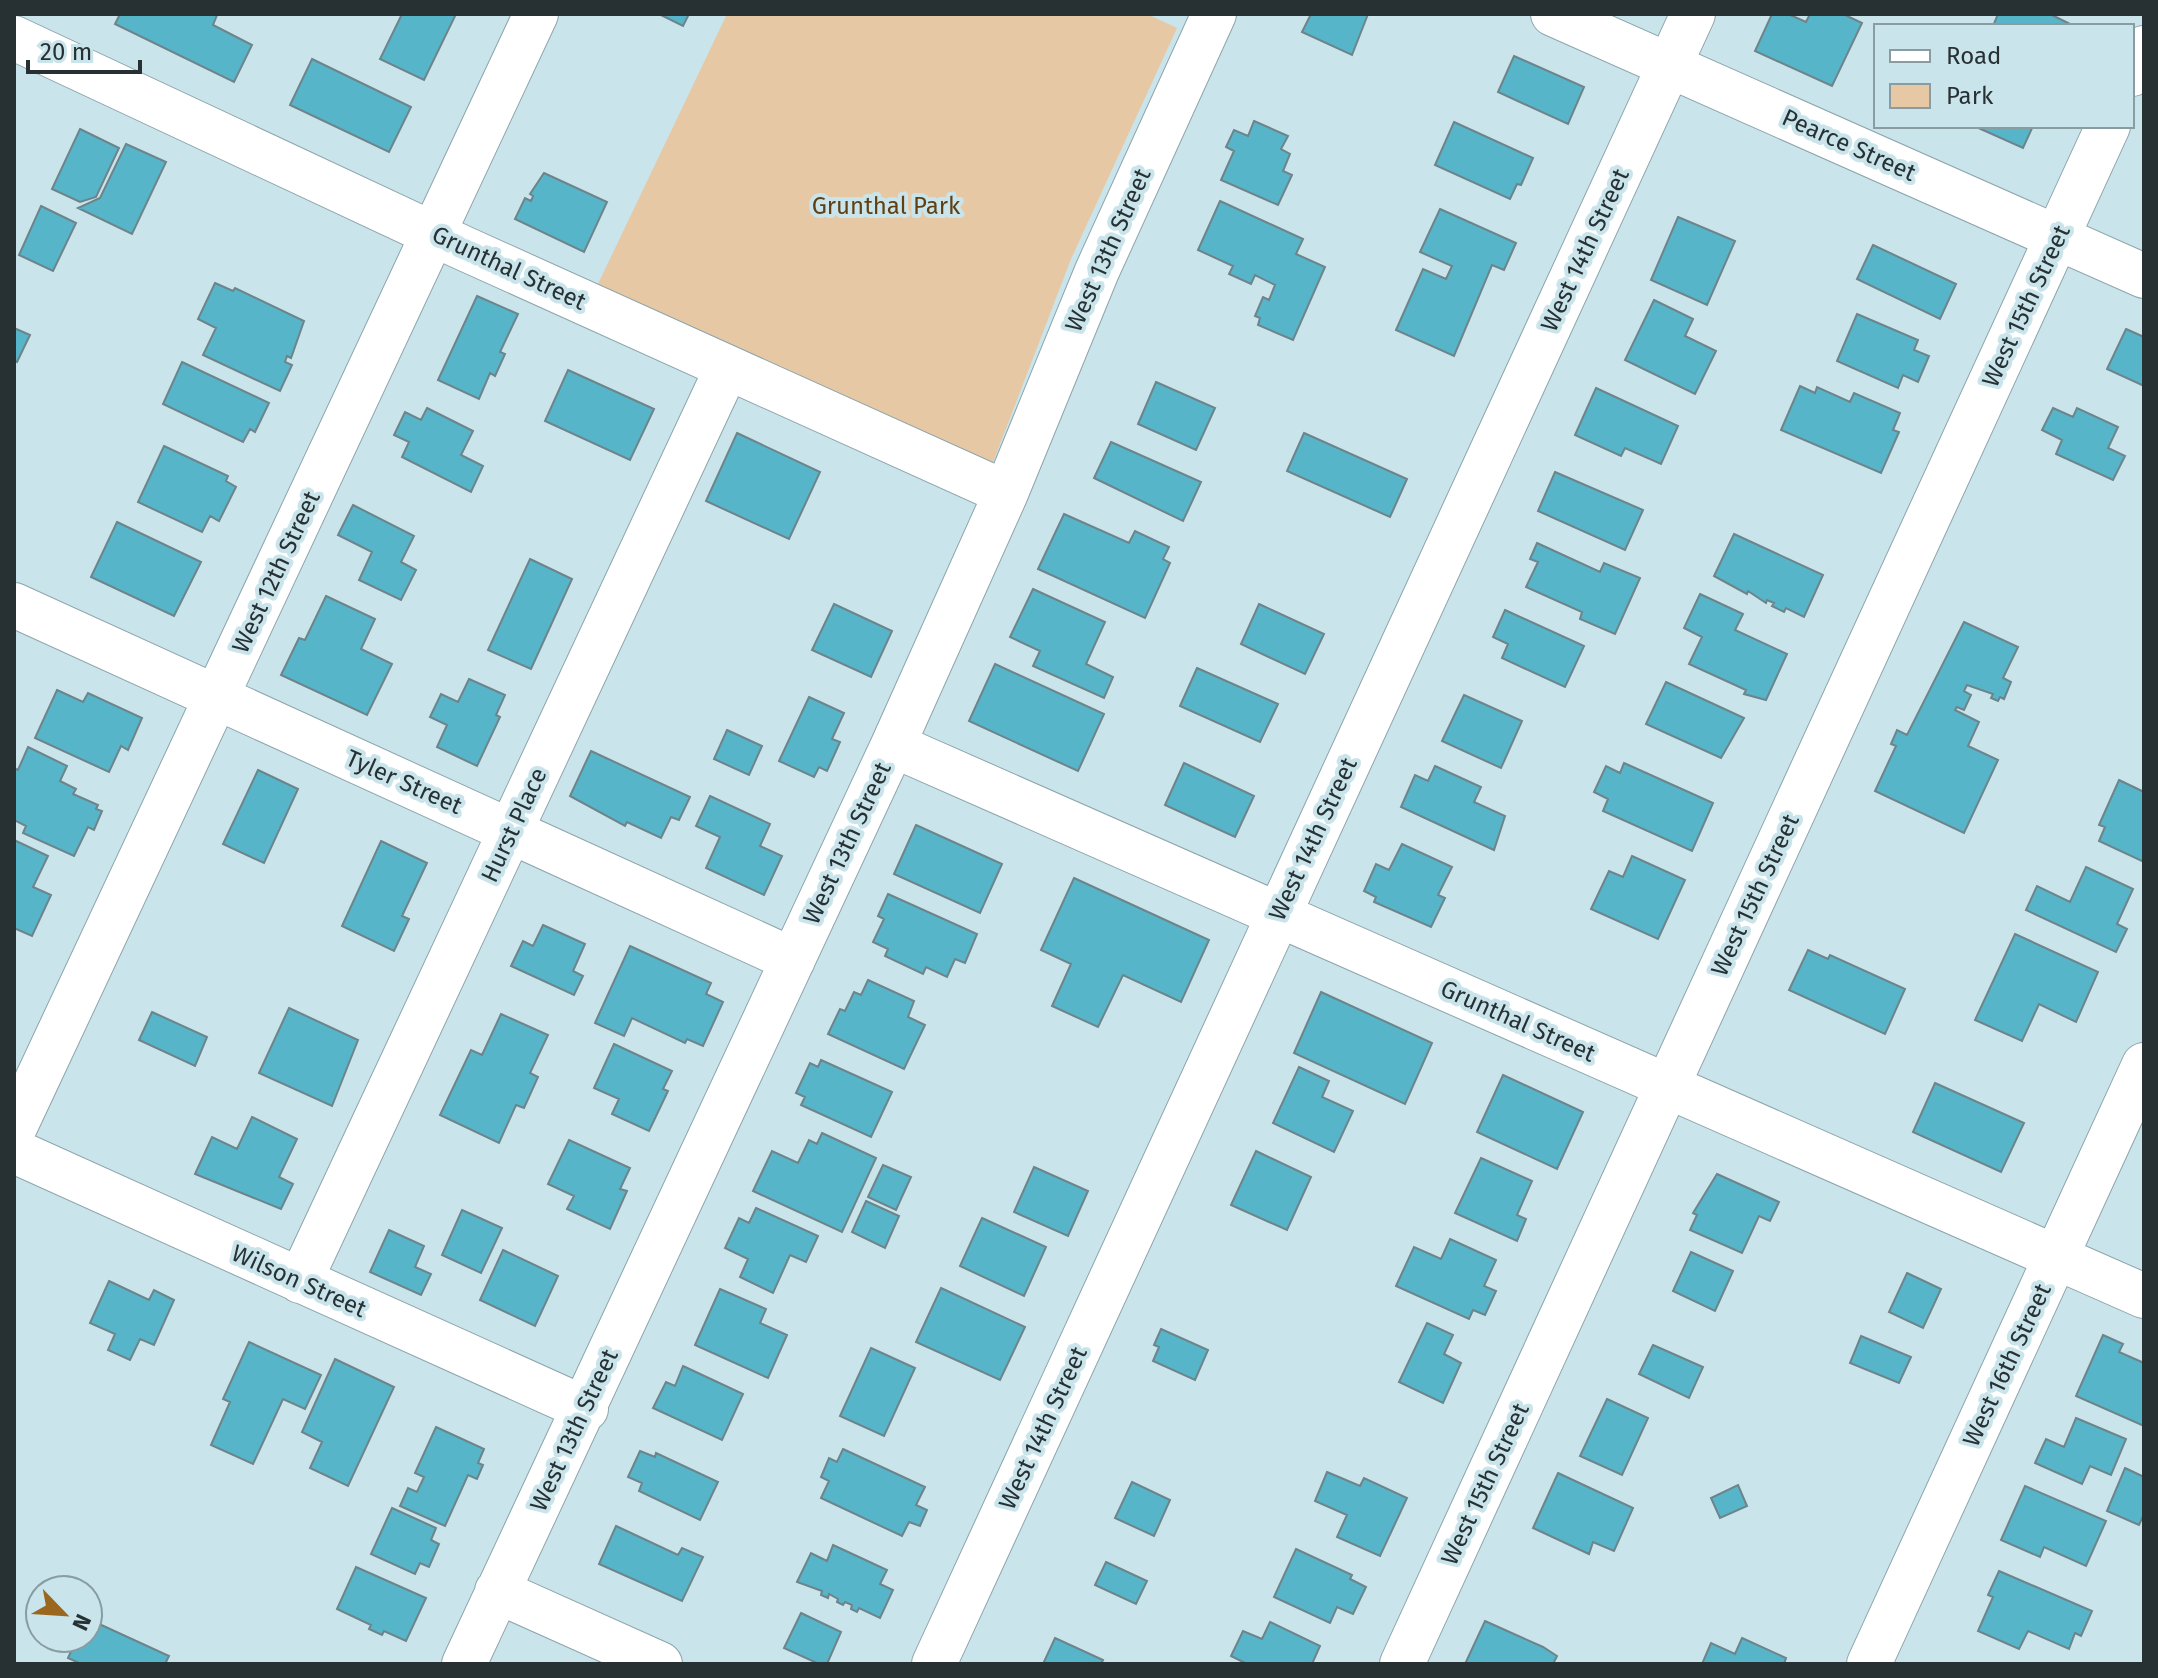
<svg xmlns="http://www.w3.org/2000/svg" width="2158" height="1678" viewBox="0 0 2158 1678" font-family="'Fira Sans',sans-serif">
  <style>
    .green { fill: #e7c8a4 }
    .building { fill: #57b5ca; stroke: #6c848a; stroke-width: 2 }
    .lines { fill: none; stroke-linecap: round; stroke-linejoin: round }
    .minor-casing { stroke: #8da5ac; stroke-width: 46 }
    .minor { stroke: #fff; stroke-width: 44 }
    .labels { text-anchor: middle; dominant-baseline: central; stroke-width: 8; stroke-linejoin: round; paint-order: stroke }
    .street-label { font-size: 24px; fill: #273134; stroke: #c9e4ea }
    .park-label { font-size: 24px; fill: #604013; stroke: #c9e4ea }
  </style>
  <rect width="100%" height="100%" fill="#c9e4ea"/>
  <path class="green" d="M727 14H1147L1177 28 1071 259 992 465 597 286Z"/>
  <path class="building" d="M120 14H214L217 15 213 25 252 45 234 82 115 24Z
    M402 14H456L424 80 380 59Z
    M659 14H689L683 26Z
    M1311 14H1368L1352 55 1302 32Z
    M1772 14H1788L1806 22 1810 14H1843L1862 23 1832 86 1755 51Z
    M1998 14H2050L2070 24 1993 26Z
    M1514 56 1584 87 1568 124 1498 92Z
    M312 59 411 107 389 152 290 105Z
    M1254 121 1288 136 1281 149 1290 154 1283 171 1292 175 1278 205 1221 180 1234 151 1226 147 1234 130 1248 136Z
    M1454 122 1533 158 1521 185 1517 184 1510 199 1435 165Z
    M1974 126H2033L2023 148Z
    M80 129 119 148 96 197 80 202 52 189Z
    M126 144 166 162 132 234 78 208 100 198Z
    M544 173 607 202 584 252 515 219 525 198 531 201 533 196 530 194Z
    M1220 201 1303 239 1296 254 1325 267 1293 340 1258 325 1260 318 1255 316 1263 297 1269 300 1275 285 1255 275 1251 284 1229 274 1233 266 1198 250Z
    M41 206 76 223 53 271 19 255Z
    M1440 209 1516 243 1504 270 1492 265 1454 356 1396 330 1423 269 1446 279 1452 266 1420 252Z
    M1678 217 1735 241 1707 305 1651 280Z
    M1873 245 1956 284 1940 319 1857 279Z
    M215 283 233 291 235 288 304 321 291 358 287 356 285 362 292 365 280 391 203 355 216 328 198 319Z
    M477 296 518 314 500 352 505 354 495 376 490 373 479 399 438 380Z
    M1654 300 1693 319 1685 336 1716 351 1695 394 1625 360Z
    M1857 314 1918 340 1914 350 1929 356 1918 382 1903 375 1898 388 1837 361Z
    M14 328 30 335 17 362 14 360Z
    M2126 329 2144 337V386L2107 369Z
    M182 362 269 403 255 432 250 429 243 442 163 404Z
    M568 370 654 409 630 460 545 421Z
    M1156 382 1215 408 1196 450 1138 424Z
    M1800 386 1815 393 1817 387 1850 402 1854 393 1900 413 1893 430 1899 432 1881 473 1781 430Z
    M1596 388 1678 426 1661 464 1625 448 1621 456 1575 435Z
    M427 408 473 431 461 455 483 466 471 492 402 457 409 442 394 435 405 412 421 420Z
    M2053 408 2073 417 2077 408 2118 427 2108 448 2125 456 2113 480 2056 454 2062 440 2042 430Z
    M737 433 820 472 789 539 706 501Z
    M1304 433 1407 479 1390 517 1287 471Z
    M1111 442 1201 482 1183 521 1094 478Z
    M164 446 228 476 226 481 236 487 219 521 210 516 202 532 138 502Z
    M1555 472 1643 510 1625 550 1538 511Z
    M353 505 414 536 401 562 416 570 401 600 359 580 372 552 338 535Z
    M1064 514 1129 543 1135 531 1169 547 1163 559 1170 563 1145 618 1038 569Z
    M117 522 201 562 174 616 91 577Z
    M1734 534 1823 575 1804 617 1786 608 1784 612 1772 606 1774 603 1767 600 1766 603 1748 591 1747 594 1714 576Z
    M1537 543 1600 572 1604 563 1640 578 1615 634 1580 619 1582 612 1526 587 1538 562 1530 559Z
    M530 559 572 579 531 669 488 650Z
    M1033 589 1105 622 1086 664 1113 677 1104 698 1033 666 1040 651 1010 637Z
    M1700 594 1743 614 1735 630 1787 654 1766 700 1744 694 1746 690 1689 664 1702 637 1684 628Z
    M326 596 375 619 361 649 392 664 367 715 281 675 299 638 305 640Z
    M834 604 892 631 871 677 812 650Z
    M1259 604 1324 634 1305 674 1241 644Z
    M1505 610 1584 646 1565 687 1502 658 1508 644 1493 637Z
    M1964 622 2018 647 2003 678 2011 682 2004 699 2000 697 1998 701 1991 698 1993 694 1967 685 1964 691 1971 695 1964 710 1957 707 1955 710 1979 722 1968 746 1998 760 1964 833 1875 791 1896 746 1891 744 1897 730 1907 735Z
    M995 664 1104 714 1078 771 969 721Z
    M1197 668 1278 704 1260 742 1180 706Z
    M469 679 505 695 496 715 500 717 477 766 437 747 447 725 430 717 441 694 458 702Z
    M1666 682 1744 718 1721 758 1646 724Z
    M57 690 83 702 88 693 142 718 128 750 121 746 109 772 35 738Z
    M1464 695 1522 721 1501 768 1442 741Z
    M809 697 844 713 832 739 840 742 827 771 819 767 814 777 779 761Z
    M727 730 762 746 749 775 714 759Z
    M28 747 67 766 60 781 76 789 73 794 98 805 96 809 102 811 94 830 88 827 74 856 23 833 26 826 14 820V768L18 770Z
    M591 751 690 797 679 820 671 817 661 838 627 822 625 826 570 796Z
    M1184 763 1254 796 1235 837 1165 805Z
    M1624 763 1713 803 1692 851 1603 811 1608 799 1594 792 1606 766 1620 773Z
    M1435 766 1481 787 1474 802 1505 816 1494 850 1401 807 1415 775 1428 781Z
    M258 770 298 789 264 863 223 844Z
    M2119 780 2144 792V862L2099 841 2105 827 2099 825Z
    M710 796 770 824 760 846 782 856 764 895 706 868 720 837 696 826Z
    M916 825 1002 864 980 913 894 874Z
    M14 840 48 856 33 887 51 895 32 936 14 928Z
    M381 841 427 863 402 916 409 919 394 951 342 926Z
    M1402 844 1452 867 1438 895 1445 898 1431 927 1374 902 1376 897 1364 891 1376 864 1389 870Z
    M1632 856 1685 880 1658 939 1591 909 1609 871 1623 877Z
    M2086 867 2133 889 2117 924 2127 929 2116 952 2026 910 2037 886 2070 902Z
    M1074 878 1209 940 1181 1002 1123 975 1098 1027 1052 1006 1071 964 1041 950Z
    M888 894 977 934 965 963 955 959 947 977 926 967 923 974 885 956 888 949 873 942 884 919 878 916Z
    M543 925 585 944 573 971 583 976 574 995 511 966 523 941 533 946Z
    M2015 934 2098 972 2076 1022 2039 1004 2022 1041 1975 1020Z
    M630 946 711 983 706 994 723 1002 703 1046 687 1039 685 1043 632 1018 624 1036 595 1023Z
    M1808 950 1828 959 1830 955 1905 989 1885 1034 1789 990Z
    M868 980 914 1001 908 1017 925 1025 904 1069 828 1034 840 1009 845 1011 854 992 861 995Z
    M1321 992 1432 1043 1405 1104 1294 1053Z
    M289 1008 358 1040 332 1106 259 1073Z
    M152 1012 207 1037 195 1066 139 1040Z
    M501 1014 548 1035 530 1073 538 1077 524 1108 516 1105 499 1143 440 1115 471 1050 482 1055Z
    M614 1044 672 1071 663 1089 668 1091 649 1131 612 1114 619 1099 594 1088Z
    M821 1060 892 1092 871 1137 801 1105 805 1097 796 1093 810 1063 818 1067Z
    M1299 1067 1329 1081 1322 1097 1353 1111 1334 1152 1273 1123Z
    M1503 1075 1583 1112 1557 1169 1477 1132Z
    M1935 1083 2024 1123 2001 1172 1913 1132Z
    M252 1117 297 1139 279 1177 293 1184 281 1209 195 1174 212 1137 237 1149Z
    M822 1133 876 1158 842 1232 753 1191 772 1151 798 1163 809 1140 817 1144Z
    M569 1140 630 1168 620 1189 627 1191 610 1229 567 1209 574 1196 548 1184Z
    M1256 1151 1311 1177 1287 1230 1231 1205Z
    M1481 1158 1532 1181 1517 1215 1526 1219 1517 1241 1455 1213Z
    M883 1165 911 1177 896 1210 868 1197Z
    M1034 1167 1088 1191 1068 1236 1014 1212Z
    M1717 1174 1779 1202 1770 1221 1759 1216 1742 1253 1690 1230 1697 1215 1693 1213Z
    M866 1201 899 1216 885 1248 852 1232Z
    M756 1208 818 1236 806 1262 790 1255 773 1293 740 1277 748 1259 725 1248 739 1218 749 1223Z
    M462 1210 502 1228 481 1273 442 1255Z
    M982 1218 1046 1247 1024 1296 960 1266Z
    M389 1230 424 1246 415 1267 431 1274 421 1295 370 1272Z
    M1450 1239 1496 1260 1484 1286 1496 1291 1485 1315 1473 1310 1469 1319 1396 1286 1414 1247 1441 1259Z
    M503 1250 558 1276 535 1326 480 1300Z
    M1691 1252 1733 1271 1715 1311 1673 1291Z
    M1907 1273 1941 1289 1923 1328 1889 1312Z
    M109 1281 149 1300 154 1290 174 1300 154 1345 140 1339 130 1360 108 1350 115 1334 90 1323Z
    M941 1288 1025 1327 1000 1380 916 1342Z
    M720 1289 766 1309 760 1323 787 1335 768 1378 695 1345Z
    M1427 1323 1453 1335 1444 1354 1461 1363 1443 1403 1399 1382Z
    M1161 1329 1208 1350 1195 1380 1153 1361 1159 1347 1154 1345Z
    M2103 1335 2123 1344 2119 1352 2144 1363V1426L2076 1396Z
    M1861 1336 1911 1357 1899 1383 1850 1363Z
    M249 1342 321 1375 305 1409 283 1399 253 1464 211 1445 230 1402 223 1399Z
    M1653 1345 1703 1367 1689 1398 1639 1374Z
    M871 1348 915 1368 884 1436 840 1416Z
    M335 1359 394 1387 348 1486 310 1468 322 1442 302 1432Z
    M683 1366 743 1394 722 1440 653 1408 666 1382 675 1386Z
    M1607 1399 1648 1418 1622 1475 1580 1456Z
    M2076 1418 2126 1439 2111 1475 2090 1466 2082 1484 2035 1463 2046 1439 2064 1447Z
    M436 1427 484 1449 478 1463 483 1465 477 1479 468 1475 445 1526 400 1506 408 1488 417 1492 424 1477 415 1473Z
    M843 1449 925 1487 916 1505 927 1510 920 1526 909 1522 902 1536 821 1498 829 1481 821 1477 829 1458 837 1462Z
    M640 1451 655 1457 656 1453 718 1482 700 1520 639 1491 642 1483 628 1477Z
    M2125 1468 2144 1477V1514L2139 1525 2107 1511Z
    M1327 1472 1360 1486 1364 1478 1407 1498 1380 1556 1337 1537 1347 1515 1315 1501Z
    M1558 1473 1633 1508 1614 1551 1593 1542 1589 1554 1533 1528Z
    M1132 1482 1170 1500 1154 1536 1115 1518Z
    M1738 1485 1747 1506 1720 1518 1711 1498Z
    M2025 1486 2106 1521 2086 1566 2044 1547 2040 1557 2001 1540Z
    M392 1508 436 1528 431 1540 439 1544 429 1567 420 1563 415 1574 371 1554Z
    M616 1526 678 1555 682 1548 703 1557 682 1601 599 1564Z
    M833 1545 887 1570 880 1584 893 1590 880 1618 859 1608 857 1612 851 1609 852 1605 845 1602 843 1605 837 1602 838 1599 829 1594 828 1598 821 1595 822 1591 797 1582 811 1553 827 1561Z
    M1296 1549 1352 1575 1350 1579 1366 1587 1353 1614 1337 1607 1330 1623 1274 1597Z
    M1106 1562 1147 1581 1136 1604 1095 1585Z
    M356 1567 426 1598 406 1641 384 1631 382 1635 369 1629 371 1625 337 1609Z
    M1999 1571 2092 1611 2081 1636 2075 1633 2069 1649 2028 1631 2019 1649 1978 1631 1993 1597 1988 1595Z
    M801 1613 841 1632 827 1664H819L784 1648Z
    M1485 1621 1543 1647 1557 1656 1553 1664H1465Z
    M1270 1622 1320 1646 1312 1664H1247L1231 1656 1243 1631 1262 1639Z
    M97 1623 169 1656 165 1664H81L68 1658 77 1638H88V1628L94 1631Z
    M1055 1638 1103 1660 1101 1664H1043Z
    M1742 1638 1786 1658 1784 1664H1702L1711 1643 1735 1654Z"/>
  <g class="lines">
    <g class="minor-casing">
      <path id="minor" d="M1553 14 2144 276
        M14 38 461 247 1006 493
        M2132 74 2144 48
        M14 605 793 960
        M893 745 2144 1296
        M14 1129 536 14
        M14 1151 586 1409
        M300 1281 727 368
        M497 1591 660 1664
        M464 1664 893 745 1006 493 1097 271 1214 14
        M934 1664 1693 14
        M1402 1664 2108 126
        M1869 1664 2144 1065"/>
    </g>
    <use href="#minor" class="minor"/>
  </g>
  <g class="labels">
    <g class="street-label">
      <text transform="translate(1849 145) rotate(24)">Pearce Street</text>
      <text transform="translate(1108 250) rotate(-66)">West 13th Street</text>
      <text transform="translate(1585 250) rotate(-65)">West 14th Street</text>
      <text transform="translate(509 268) rotate(25)">Grunthal Street</text>
      <text transform="translate(2026 306) rotate(-65)">West 15th Street</text>
      <text transform="translate(276 572) rotate(-65)">West 12th Street</text>
      <text transform="translate(404 782) rotate(24)">Tyler Street</text>
      <text transform="translate(514 825) rotate(-65)">Hurst Place</text>
      <text transform="translate(1313 839) rotate(-65)">West 14th Street</text>
      <text transform="translate(847 843) rotate(-65)">West 13th Street</text>
      <text transform="translate(1755 895) rotate(-65)">West 15th Street</text>
      <text transform="translate(1518 1021) rotate(24)">Grunthal Street</text>
      <text transform="translate(299 1281) rotate(24)">Wilson Street</text>
      <text transform="translate(2007 1365) rotate(-65)">West 16th Street</text>
      <text transform="translate(1043 1428) rotate(-65)">West 14th Street</text>
      <text transform="translate(574 1430) rotate(-65)">West 13th Street</text>
      <text transform="translate(1485 1484) rotate(-65)">West 15th Street</text>
    </g>
    <g class="park-label">
      <text x="886" y="206">Grunthal Park</text>
    </g>
  </g>
  <rect width="2158" height="1678" fill="none" stroke="#273134" stroke-width="32"/>
  <rect x="1874" y="24" width="260" height="104" fill="#c9e4ea" stroke="#889ca1" stroke-width="2"/>
  <rect x="1890" y="50" width="40" height="12" fill="#ffffff" stroke="#889ca1" stroke-width="2"/>
  <text x="1946" y="64" font-size="24" fill="#273134">Road</text>
  <rect x="1890" y="84" width="40" height="24" fill="#e7c8a4" stroke="#889ca1" stroke-width="2"/>
  <text x="1946" y="104" font-size="24" fill="#273134">Park</text>
  <g transform="translate(64 1614) rotate(115)"><circle r="38" fill="#c9e4ea" stroke="#889ca1" stroke-width="2"/>
  <path d="M0-6L14 30L0 20L-14 30Z" fill="#9b671e"/>
  <text y="-12" font-size="22" font-weight="bold" text-anchor="middle" fill="#273134">N</text>
  </g>
  <path d="M28 60v12h112v-12" fill="none" stroke="#273134" stroke-width="4"/>
  <text x="40" y="60" font-size="24" fill="#273134" stroke="#c9e4ea" stroke-width="6" paint-order="stroke">20 m</text>
</svg>
